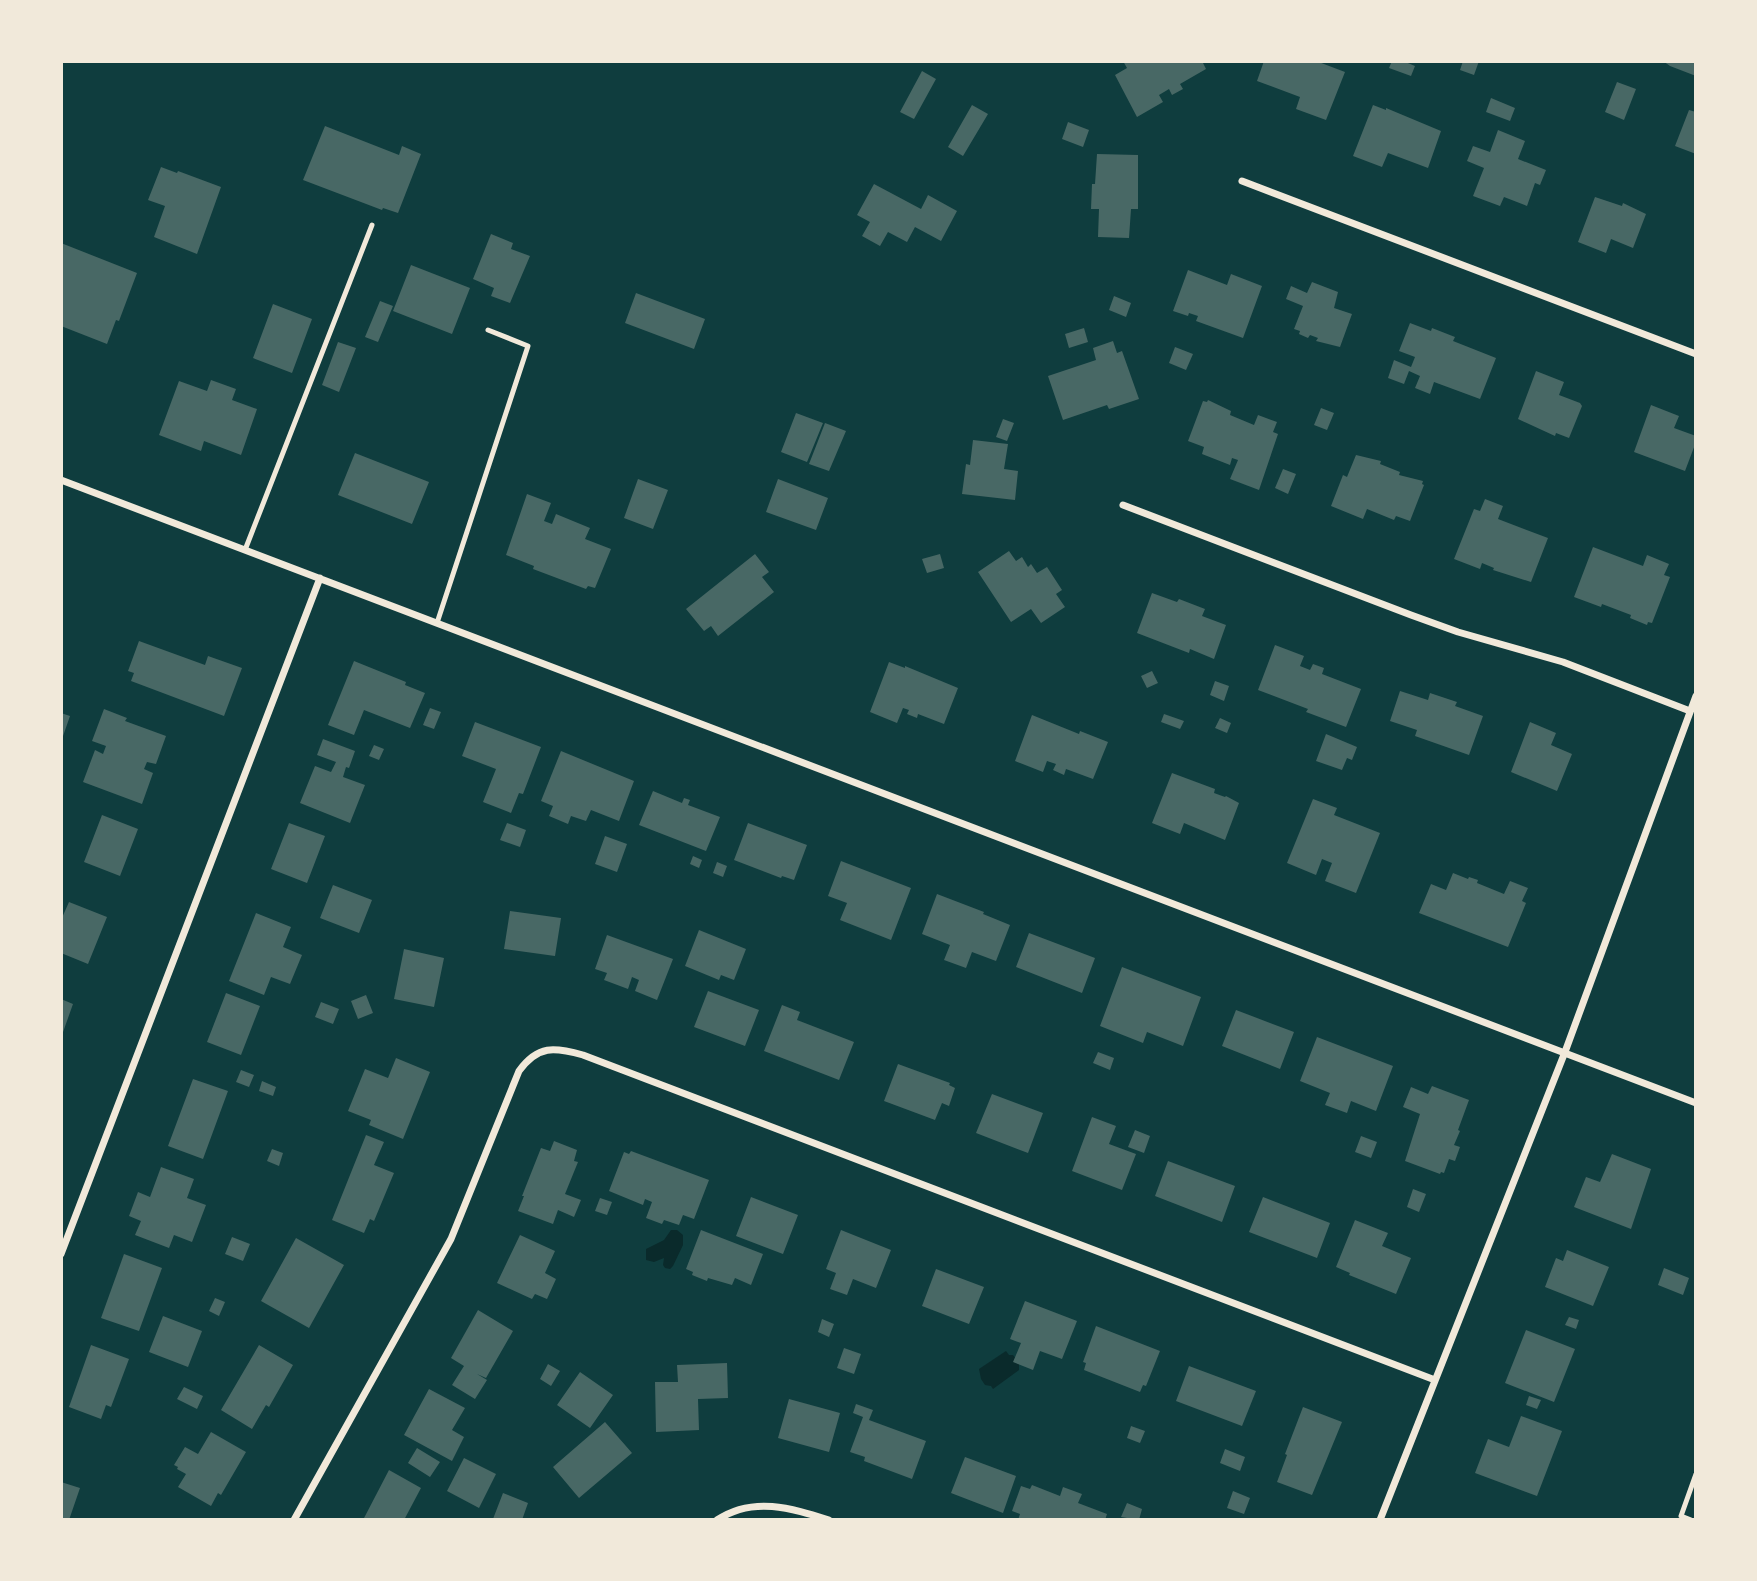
<svg xmlns="http://www.w3.org/2000/svg" width="1757" height="1581" viewBox="0 0 1757 1581" font-family="Ubuntu,sans-serif">
  <style>
    .water { fill: #0a2a2b }
    .building { fill: #486865 }
    .lines { fill: none; stroke-linecap: round; stroke-linejoin: round }
    .service { stroke: #f1e9da; stroke-width: 5 }
    .minor { stroke: #f1e9da; stroke-width: 7 }
  </style>
  <rect width="100%" height="100%" fill="#0f3d3e"/>
  <path class="water" d="M671 1230H677L683 1235V1245L673 1266 670 1269 665 1268 663 1265 664 1258 654 1262 646 1260V1249L664 1240Z
    M1006 1351 1009 1355H1013L1019 1363V1370L993 1389 991 1386 985 1385 981 1379 979 1369Z"/>
  <path class="building" d="M1123 61H1202L1206 69 1180 84 1183 89 1172 95 1169 89 1159 95 1163 102 1137 117 1115 75 1127 68Z
    M1264 61H1316L1345 72 1326 120 1296 109 1300 97 1257 81Z
    M1392 61H1403L1415 66 1411 76 1389 68Z
    M1463 61H1479L1474 75 1460 70Z
    M1663 61H1696V76L1670 66Z
    M922 71 936 79 914 119 900 112Z
    M1617 82 1636 89 1624 120 1605 112Z
    M1491 98 1515 108 1510 121 1486 112Z
    M972 105 988 114 963 156 948 147Z
    M1373 105 1386 110V108L1441 131 1428 168 1388 153 1382 167 1353 156Z
    M1689 110 1696 112V154L1675 146Z
    M1068 122 1089 130 1083 147 1062 139Z
    M325 126 399 155 402 146 421 154 398 213 383 208 382 210 303 180Z
    M1498 130 1525 141 1518 159 1546 170 1540 185 1535 183 1527 206 1504 197 1500 206 1473 196 1484 168 1467 161 1473 146 1490 152Z
    M1097 154 1138 155V209H1131L1129 238 1098 237 1099 209H1091L1092 184H1095Z
    M161 167 177 173 178 171 221 187 197 254 154 237 165 206 148 200Z
    M874 184 921 209 928 195 957 211 941 241 915 227 907 242 888 232 880 246 862 236 870 222 857 215Z
    M1595 197 1622 206 1623 203 1646 214 1633 248 1611 239 1606 253 1578 242Z
    M491 234 513 243 511 249 530 256 510 303 491 296 494 288 473 279Z
    M61 243 137 273 119 321 116 320 107 344 61 326Z
    M411 265 470 288 452 334 393 311Z
    M1188 270 1227 285 1231 274 1262 286 1243 338 1196 321 1198 316 1189 313 1188 316 1173 311Z
    M1312 282 1338 292 1334 308 1352 314 1340 347 1316 341 1318 338 1310 335 1308 338 1299 334 1300 331 1294 329 1303 306 1286 299 1291 286 1307 293Z
    M636 293 705 319 694 349 625 323Z
    M1114 296 1131 303 1126 317 1109 310Z
    M380 301 393 306 378 342 365 337Z
    M273 304 312 319 292 373 253 358Z
    M1410 323 1431 331 1432 328 1455 337 1453 341 1496 358 1480 399 1434 382 1430 394 1415 388 1420 376 1409 371 1404 384 1388 378 1394 360 1411 367 1415 357 1399 351Z
    M1084 328 1088 342 1069 348 1065 334Z
    M1113 341 1117 353 1122 351 1139 399 1109 409 1107 405 1063 420 1048 376 1096 360 1093 348Z
    M338 342 356 348 339 392 322 385Z
    M1175 347 1193 354 1186 370 1169 363Z
    M1536 371 1564 382 1559 395 1580 403 1582 406 1569 438 1556 433 1555 436 1518 419Z
    M211 380 236 389 232 400 257 409 241 455 204 441 201 451 159 435 179 381 207 391Z
    M1208 400 1231 411 1230 415 1254 425 1258 415 1277 422 1273 432 1278 434 1259 490 1230 479 1238 460 1232 458 1230 465 1202 454 1204 447 1188 441 1203 401 1207 402Z
    M1651 405 1679 416 1674 428 1696 436V442L1685 471 1634 452Z
    M1321 408 1334 413 1327 430 1314 425Z
    M796 413 823 423 807 462 781 452Z
    M1003 419 1014 423 1007 441 996 437Z
    M825 423 846 431 829 471 809 464Z
    M973 440 1008 444 1004 469 1018 471 1015 500 962 494 966 464 970 465Z
    M355 453 429 482 412 524 338 495Z
    M1356 455 1381 461 1380 464 1400 472 1399 475 1423 481 1422 484 1424 485 1410 521 1396 516 1394 520 1367 509 1363 519 1331 506 1343 475 1347 477Z
    M1283 469 1296 474 1288 494 1275 488Z
    M638 479 668 490 653 529 624 518Z
    M778 479 828 498 816 530 766 512Z
    M527 494 551 503 544 521 552 524 556 514 590 528 585 539 611 549 595 588 588 586 586 589 533 569 534 566 506 555Z
    M1485 499 1503 506 1498 519 1548 538 1531 582 1493 570 1494 568 1482 563 1480 569 1454 559 1474 509 1480 511Z
    M1593 547 1643 566 1647 555 1669 564 1664 575 1670 577 1652 623 1648 622 1647 625 1630 618 1631 615 1602 604 1601 607 1574 597Z
    M1009 551 1016 561 1022 557 1028 567 1031 564 1037 573 1047 567 1062 590 1056 594 1065 607 1041 623 1031 609 1011 622 978 572Z
    M755 554 769 572 762 577 774 592 718 636 711 626 704 631 686 609Z
    M940 554 944 568 927 573 922 559Z
    M1152 593 1177 602 1179 599 1205 609 1202 616 1226 625 1214 659 1190 649 1189 653 1137 633Z
    M139 641 205 665 208 656 242 668 224 716 131 681 134 673 128 671Z
    M1275 645 1304 656 1300 666 1310 670 1313 664 1324 668 1322 674 1361 689 1346 727 1306 712 1308 709 1258 690Z
    M354 661 406 682 405 685 425 693 410 728 364 710 354 735 328 725Z
    M889 662 905 668V666L958 688 944 724 918 714 917 718 907 714 909 710 903 708 897 723 870 712Z
    M1152 671 1158 683 1147 688 1141 676Z
    M1215 681 1229 686 1224 701 1210 695Z
    M1400 691 1428 700 1430 693 1457 702 1455 706 1483 716 1469 755 1415 736 1417 730 1390 721Z
    M430 708 441 712 434 729 423 725Z
    M104 709 127 718 125 721 166 736 156 764 147 762 144 769 153 773 142 804 83 782 95 750 103 754 106 746 92 741Z
    M61 713 70 716 62 739 61 738Z
    M1164 714 1184 721 1180 729 1161 722Z
    M1032 715 1079 734 1080 731 1108 742 1093 779 1066 769 1064 775 1053 770 1056 764 1047 761 1043 772 1015 761Z
    M1220 718 1231 723 1227 733 1215 728Z
    M475 722 541 747 523 794 519 793 511 813 483 802 496 769 462 756Z
    M1530 722 1556 733 1551 745 1572 754 1557 791 1511 772Z
    M1326 734 1357 747 1352 760 1347 758 1342 770 1316 761Z
    M323 739 355 751 349 768 346 767 343 777 365 785 350 823 300 803 315 766 331 772 336 762 317 755Z
    M374 745 384 749 379 760 369 756Z
    M561 751 634 781 619 821 591 810 586 821 571 816 568 824 549 816 553 806 541 801Z
    M1172 773 1215 789 1214 793 1225 797 1226 796 1239 803 1225 840 1184 823 1180 834 1152 823Z
    M653 791 682 803 684 798 690 800 688 805 720 817 706 851 639 825Z
    M1313 799 1337 808 1334 815 1380 833 1356 893 1325 881 1332 863 1322 859 1316 875 1287 863Z
    M102 815 138 829 120 876 84 862Z
    M289 823 325 836 307 883 271 869Z
    M507 823 526 830 520 847 500 840Z
    M748 823 807 845 794 880 782 876 781 878 734 860Z
    M605 836 627 844 617 872 595 864Z
    M693 856 702 860 699 868 690 864Z
    M841 861 911 888 891 940 840 920 847 903 828 896Z
    M717 862 727 866 723 877 713 873Z
    M1453 873 1468 879 1469 877 1478 880 1477 883 1504 894 1510 881 1528 888 1522 901 1526 903 1508 947 1419 913 1431 884 1446 890Z
    M333 885 372 900 359 933 320 918Z
    M937 894 984 912 983 914 1010 925 996 961 972 952 966 968 944 960 950 945 922 934Z
    M69 902 107 917 88 964 61 953V920Z
    M510 911 561 918 555 956 504 949Z
    M256 913 291 927 283 947 302 955 290 984 271 977 264 995 229 981Z
    M699 930 746 949 734 980 721 975 719 980 685 966Z
    M1029 933 1095 958 1082 993 1016 967Z
    M607 935 673 959 657 1000 635 991 639 980 632 977 628 989 604 980 607 973 595 969Z
    M404 949 444 958 434 1007 394 999Z
    M1122 967 1201 997 1183 1046 1147 1032 1143 1043 1100 1026Z
    M708 991 759 1010 745 1046 694 1027Z
    M226 993 260 1006 241 1055 207 1042Z
    M366 995 373 1013 358 1019 351 1001Z
    M61 999 73 1004 62 1035H61Z
    M321 1002 339 1009 333 1024 315 1017Z
    M782 1005 800 1012 797 1020 854 1042 839 1080 764 1051Z
    M1236 1010 1294 1032 1280 1069 1222 1046Z
    M1317 1037 1393 1066 1376 1111 1351 1101 1347 1113 1325 1105 1330 1093 1300 1081Z
    M1098 1052 1114 1058 1110 1070 1093 1063Z
    M396 1058 430 1072 403 1139 369 1125 371 1120 348 1111 365 1069 388 1078Z
    M898 1064 950 1083 949 1085 955 1088 949 1106 942 1103 935 1120 884 1101Z
    M241 1070 254 1075 249 1087 236 1082Z
    M193 1079 228 1091 203 1159 168 1146Z
    M262 1081 276 1087 273 1096 259 1091Z
    M1432 1086 1469 1100 1458 1130 1460 1131 1454 1145 1460 1147 1455 1161 1449 1159 1444 1173 1441 1172 1440 1174 1405 1161 1420 1114 1403 1107 1411 1087 1428 1094Z
    M992 1094 1043 1113 1028 1153 976 1133Z
    M1092 1117 1116 1126 1109 1144 1136 1154 1122 1190 1072 1171Z
    M1135 1130 1150 1136 1144 1153 1128 1147Z
    M366 1135 384 1142 374 1165 394 1173 374 1221 370 1219 364 1233 332 1220Z
    M1361 1136 1377 1142 1371 1158 1355 1152Z
    M554 1141 577 1150 574 1161 578 1162 565 1194 581 1200 574 1217 558 1210 553 1224 518 1211 524 1196H522L541 1148 550 1151Z
    M272 1149 283 1153 279 1166 267 1161Z
    M631 1151 709 1180 694 1219 683 1215 679 1225 664 1220 662 1224 646 1218 652 1202 645 1199 643 1205 609 1191 624 1152 629 1154Z
    M1612 1154 1651 1169 1631 1229 1574 1207 1586 1177 1600 1182Z
    M1168 1161 1235 1186 1222 1222 1155 1196Z
    M161 1167 194 1179 187 1198 206 1205 192 1242 174 1235 169 1248 135 1235 141 1221 129 1216 138 1192 150 1197Z
    M1413 1189 1426 1194 1419 1212 1407 1207Z
    M751 1197 798 1215 783 1254 736 1236Z
    M1263 1197 1330 1223 1317 1258 1249 1232Z
    M600 1198 612 1202 607 1215 595 1211Z
    M1355 1220 1388 1233 1382 1246 1411 1258 1396 1294 1349 1275 1350 1273 1336 1267Z
    M701 1230 763 1254 751 1285 735 1278 732 1285 708 1278 707 1281 692 1275 693 1272 686 1269Z
    M841 1230 891 1250 876 1288 853 1279 847 1295 830 1289 836 1273 826 1269Z
    M520 1235 555 1251 545 1273 556 1279 547 1299 535 1294 532 1299 497 1283Z
    M232 1237 250 1244 243 1261 225 1254Z
    M296 1238 344 1265 309 1328 261 1301Z
    M1567 1250 1609 1267 1593 1306 1545 1287 1556 1258 1563 1261Z
    M124 1254 162 1268 139 1331 101 1318Z
    M1664 1268 1689 1278 1683 1295 1658 1285Z
    M936 1269 984 1287 969 1324 922 1306Z
    M215 1298 225 1302 219 1316 209 1311Z
    M1025 1301 1077 1321 1062 1359 1040 1351 1033 1370 1013 1362 1021 1343 1010 1339Z
    M478 1310 513 1331 486 1378 477 1374 487 1380 475 1399 452 1385 464 1366 451 1358Z
    M163 1316 202 1331 188 1367 149 1352Z
    M1569 1317 1579 1320 1576 1329 1565 1325Z
    M822 1319 834 1324 829 1337 818 1332Z
    M1096 1326 1160 1351 1146 1386 1143 1385 1140 1392 1084 1370 1086 1363 1083 1362Z
    M1526 1330 1575 1349 1554 1402 1505 1383Z
    M91 1345 129 1359 111 1407 106 1405 101 1419 69 1407Z
    M259 1345 293 1365 269 1407 266 1405 252 1429 221 1410Z
    M844 1348 861 1354 854 1374 837 1368Z
    M727 1363 728 1398 698 1399 699 1430 656 1432 655 1382H678L677 1365Z
    M548 1364 560 1371 551 1386 540 1379Z
    M1189 1366 1256 1391 1242 1426 1176 1401Z
    M580 1372 613 1395 590 1428 557 1405Z
    M184 1387 203 1396 197 1409 177 1399Z
    M429 1389 465 1408 452 1430 464 1437 452 1461 404 1435Z
    M1529 1396 1541 1400 1537 1409 1526 1405Z
    M789 1399 840 1413 829 1452 778 1438Z
    M856 1404 873 1410 869 1420 926 1441 912 1479 864 1461 865 1457 850 1452 863 1417 853 1413Z
    M1303 1407 1342 1422 1312 1495 1277 1482 1287 1455 1285 1454Z
    M1521 1416 1562 1431 1537 1496 1475 1473 1488 1439 1509 1447Z
    M605 1422 632 1453 579 1498 553 1467Z
    M1131 1426 1145 1431 1140 1443 1127 1438Z
    M211 1432 246 1452 221 1495 218 1493 211 1506 178 1487 186 1474 177 1469 178 1467 174 1465 185 1447 198 1454Z
    M417 1448 440 1462 430 1477 408 1463Z
    M1225 1449 1245 1457 1240 1471 1220 1463Z
    M965 1457 1016 1476 1003 1513 951 1493Z
    M464 1458 496 1474 479 1508 447 1491Z
    M389 1470 421 1488 404 1520H363Z
    M61 1482 80 1488 69 1520H61Z
    M1032 1485 1060 1496 1063 1487 1082 1494 1078 1503 1107 1514 1105 1520H1018L1020 1514 1012 1511 1021 1486 1030 1489Z
    M1233 1491 1250 1498 1244 1514 1227 1508Z
    M503 1493 528 1503 522 1520 493 1519Z
    M1127 1503 1142 1509 1139 1520 1121 1517Z"/>
  <g class="lines">
    <path class="service" d="M245 550 372 225
      M437 623 528 346 488 330
      M1691 1520 1681 1516 1696 1474"/>
    <path class="minor" d="M1242 181 1696 354
      M61 480 1696 1103
      M1123 505 1411 615 1458 632 1563 662 1690 711
      M61 1254 320 578
      M294 1520 451 1239 519 1071C538 1045 554 1047 583 1055L1435 1380
      M717 1520C753 1496 791 1508 829 1520
      M1380 1520 1565 1052 1696 696"/>
  </g>
  <rect width="1757" height="1581" fill="none" stroke="#f1e9da" stroke-width="126"/>
</svg>
